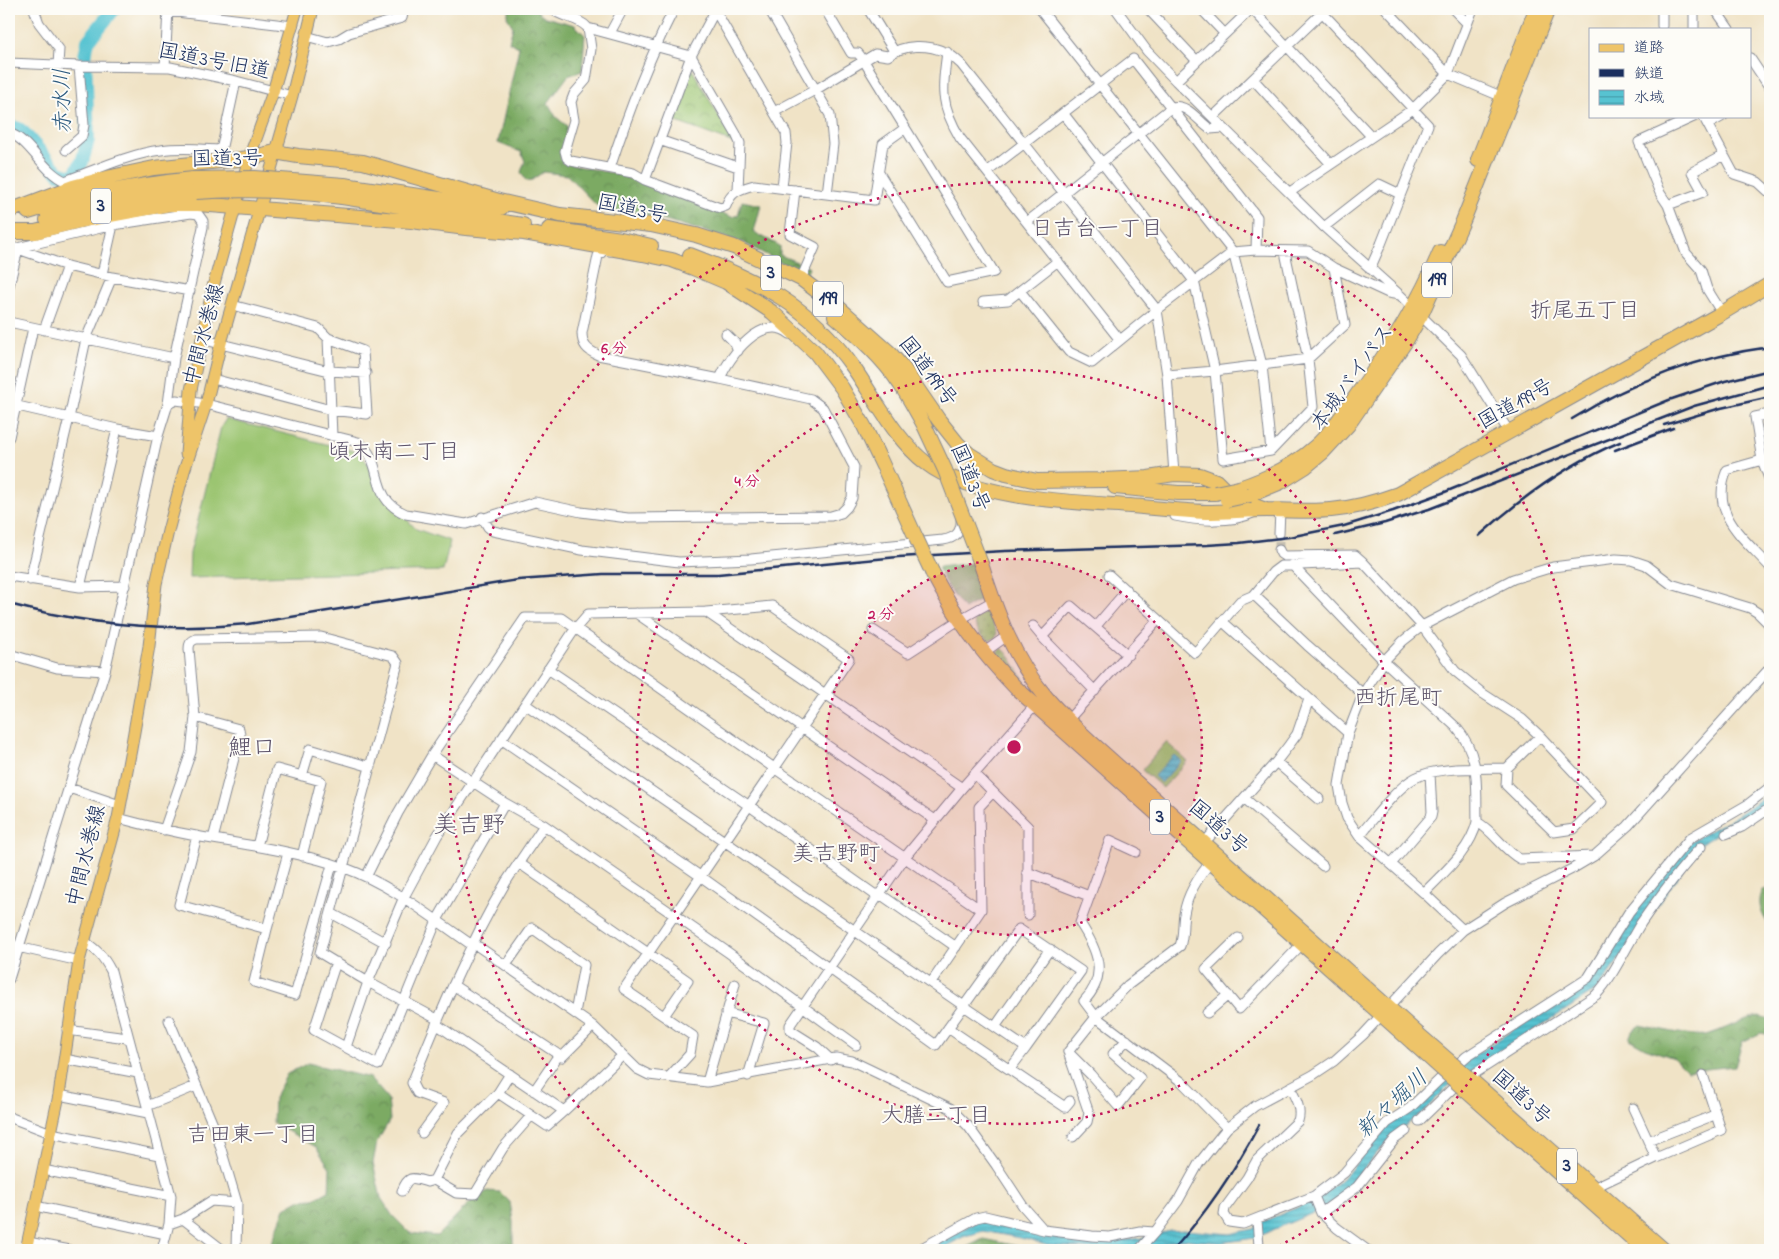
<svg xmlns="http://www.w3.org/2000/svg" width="1779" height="1259" viewBox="0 0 1779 1259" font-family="'Indie Flower','Klee One',sans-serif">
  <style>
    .grass { fill: url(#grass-dots); stroke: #5b7a68 }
    .forest { fill: url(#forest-crowns); stroke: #4c6c60 }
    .park { fill: url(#park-crowns); stroke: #5b7a68 }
    .garden { fill: #9bc571; stroke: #5b7a68 }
    .water { fill: url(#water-rules); stroke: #397998 }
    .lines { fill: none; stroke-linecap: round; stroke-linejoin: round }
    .river { stroke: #57c3d1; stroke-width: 14 }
    .minor-tunnel { stroke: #c5bfb1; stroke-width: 9; stroke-dasharray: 9 4.5; stroke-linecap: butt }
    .minor-casing { stroke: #868992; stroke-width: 11 }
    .major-casing { stroke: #868992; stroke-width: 13 }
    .highway-casing { stroke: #868992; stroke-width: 16 }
    .minor { stroke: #fff; stroke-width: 9 }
    .major { stroke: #eec469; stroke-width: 11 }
    .highway { stroke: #eec469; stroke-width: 14 }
    .rail { stroke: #1b2f5e; stroke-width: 2.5 }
    .highway-bridge-casing { stroke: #868992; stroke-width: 16; stroke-linecap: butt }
    .highway-bridge { stroke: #eec469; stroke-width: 14 }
    .ring { fill: none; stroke: #c2185b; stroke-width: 2.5; stroke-dasharray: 2.5 5 }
    .labels { text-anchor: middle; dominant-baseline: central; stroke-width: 4; stroke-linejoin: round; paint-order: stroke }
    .shield { fill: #fdfcf7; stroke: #5f6c8c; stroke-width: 1 }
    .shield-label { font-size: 20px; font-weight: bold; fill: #1b2f5e }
    .street-label { font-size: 21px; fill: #1b2f5e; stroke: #fdfcf7 }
    .water-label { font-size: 22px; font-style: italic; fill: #2d5b80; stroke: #fdfcf7 }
    .neighbourhood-label { font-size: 22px; fill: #5e546b; stroke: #fdfcf7 }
    .quarter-label { font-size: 24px; fill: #5e546b; stroke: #fdfcf7 }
    .centre { fill: #c2185b; stroke: #fdfcf7; stroke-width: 2.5 }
    .ring-label { font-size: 15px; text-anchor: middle; font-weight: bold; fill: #c2185b; stroke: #fdfcf7; stroke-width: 4; stroke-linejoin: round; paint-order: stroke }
  </style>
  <defs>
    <pattern id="grass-dots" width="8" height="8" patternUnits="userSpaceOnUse" patternTransform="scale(1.25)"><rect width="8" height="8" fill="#9bc571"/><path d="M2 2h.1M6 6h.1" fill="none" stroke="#7ea060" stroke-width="1.8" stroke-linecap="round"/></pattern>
    <pattern id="forest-crowns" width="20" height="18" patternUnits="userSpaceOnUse" patternTransform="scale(1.25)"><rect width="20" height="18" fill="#7caa63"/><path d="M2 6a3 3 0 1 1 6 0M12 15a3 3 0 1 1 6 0" fill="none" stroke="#658b55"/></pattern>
    <pattern id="park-crowns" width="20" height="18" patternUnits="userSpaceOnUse" patternTransform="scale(1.25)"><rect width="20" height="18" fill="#9bc571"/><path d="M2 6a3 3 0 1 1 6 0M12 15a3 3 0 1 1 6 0" fill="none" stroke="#7ea060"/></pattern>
    <pattern id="water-rules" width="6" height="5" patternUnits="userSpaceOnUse" patternTransform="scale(1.25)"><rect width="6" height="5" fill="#57c3d1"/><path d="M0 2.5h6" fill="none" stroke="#479fad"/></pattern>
  </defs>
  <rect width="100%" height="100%" fill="#fdfcf7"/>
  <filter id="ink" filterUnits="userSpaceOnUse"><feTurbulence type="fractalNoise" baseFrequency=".02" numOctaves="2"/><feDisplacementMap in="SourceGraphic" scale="10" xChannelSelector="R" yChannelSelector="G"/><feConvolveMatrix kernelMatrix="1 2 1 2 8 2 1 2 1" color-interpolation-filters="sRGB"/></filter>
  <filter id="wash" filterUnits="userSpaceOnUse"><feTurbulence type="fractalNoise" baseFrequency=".0096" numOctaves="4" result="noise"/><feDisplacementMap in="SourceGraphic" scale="20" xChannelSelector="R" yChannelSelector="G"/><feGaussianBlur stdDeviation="1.12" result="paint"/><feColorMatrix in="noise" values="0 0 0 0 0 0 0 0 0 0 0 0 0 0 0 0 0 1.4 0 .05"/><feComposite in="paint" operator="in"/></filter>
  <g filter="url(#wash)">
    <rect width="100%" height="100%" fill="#f0e3c6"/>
    <path class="grass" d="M983 612 989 614 997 633 996 637 990 641C982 638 974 627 974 619Z
      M1002 648 1008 654 1032 692 997 654V652Z"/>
    <path class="forest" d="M509 9H538L537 11 545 17 575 25 585 35 582 71 568 76 548 103 556 117 567 126 560 159 572 165 617 174 732 217 738 215 742 201 761 205 754 232 780 246V255L809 267 806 276 744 243 662 219 599 208 567 175 543 172 532 180 526 181 521 172 525 161 521 152 498 143 519 47 509 42 513 27 507 17Z
      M974 563 984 596 983 600 976 602 964 609 946 585 938 567Z
      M1770 888V927C1762 915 1756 904 1763 890Z
      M1759 1016 1770 1019V1035L1761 1033 1742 1042 1735 1066 1687 1071 1674 1058 1645 1048 1629 1039 1632 1031 1640 1025C1654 1028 1692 1037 1705 1035 1724 1031 1740 1019 1759 1016Z
      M308 1063 370 1078 388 1099 390 1120 377 1142 373 1163 381 1198 392 1215 410 1233 437 1236 469 1203 487 1191 500 1192 510 1202 513 1221V1250H269L285 1208 299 1200 314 1199 329 1191 330 1168 316 1147 273 1123 274 1098 287 1074Z
      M983 1239 1027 1248 1029 1250H961Z"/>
    <path class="park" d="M692 69 734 143 671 120Z"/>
    <path class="garden" d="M226 419 358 452 381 479 395 507 416 529 450 541 443 571 189 578 190 553 221 427Z
      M1166 742 1187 761 1163 788 1142 770Z"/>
    <path class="water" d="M1174 755 1181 761 1161 783 1154 776Z
      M1770 791V805L1736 827 1713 836 1701 844 1598 989 1450 1085 1423 1112 1391 1137 1360 1173 1362 1175 1338 1199 1315 1212 1254 1238 1220 1243 1182 1239 1151 1247 1128 1250H1096L1046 1245 1025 1239 983 1231 963 1237 939 1250H928L940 1244V1241L979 1220 1094 1239 1125 1240 1143 1238 1170 1231 1185 1230 1230 1234 1254 1229 1262 1222 1318 1199 1347 1174 1389 1125 1416 1109 1422 1102V1100L1467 1060 1590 980 1628 918 1688 843 1741 813 1768 794Z"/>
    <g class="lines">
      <path class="river" d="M9 126 19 129 23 132 59 173 68 176 74 175 82 162 88 140 85 56 88 41 114 9"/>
    </g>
  </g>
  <g filter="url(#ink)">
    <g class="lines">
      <path class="minor-tunnel" d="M1279 550V534"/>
      <g class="minor-casing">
        <path id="minor" d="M34 9 39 23 59 49 58 65
          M552 9C563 19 577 16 588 28L691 56 736 134 740 143 738 190
          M769 9 830 115 833 144 827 194
          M825 9 851 53H858L864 61 994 272 947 282 879 173
          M868 9 894 51
          M1040 9 1233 252 1262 365 1271 451
          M1116 9 1147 51 1176 81 1324 227 1400 295 1461 355 1509 432
          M1148 9 1196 60
          M1201 9 1225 34
          M1252 9 1371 136
          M1319 9 1428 125 1381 244 1370 269
          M1386 9 1448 74 1505 98
          M1453 9 1467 23
          M1662 9V26
          M1694 9V29
          M1715 9 1729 29
          M715 10 786 133 787 143 782 187
          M168 11 293 26
          M588 28 591 49 586 80 574 94 571 102 574 120 565 151 567 158 571 161 633 173 645 180 720 208 726 206C731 191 740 189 754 185L874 200 883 144 904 129
          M610 33 623 9
          M306 36 328 42 339 39 349 33 402 18 404 9
          M947 52C942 90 940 104 960 138L1120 340
          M1750 58 1770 88
          M9 63 79 66 170 67 236 81 292 96
          M165 67 168 9
          M1253 79 1331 164
          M1176 81 1251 9
          M774 112 815 90 875 54 888 56C903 44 928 44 945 52 951 54 956 60 961 64L1157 310 1167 375 1174 474
          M1063 113 1194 281 1215 371 1223 459 1271 451 1313 407 1308 359 1285 252
          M1696 116 1639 142 1660 193 1668 205 1686 253 1701 270 1707 289 1722 313
          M1703 116 1734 174 1758 182 1770 193
          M1213 117 1326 9
          M1709 124 1723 116
          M9 133C30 140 42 171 65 181 95 170 129 154 161 150 180 147 199 149 219 150L222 146 236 81
          M659 140 738 167
          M66 150 82 136 84 125 79 66
          M610 168C628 113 648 60 674 9
          M987 172 1133 59 1257 217 1256 250
          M645 180 691 56 716 9
          M795 190 790 234 815 247 801 279
          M1290 192 1413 109 1448 74 1473 9
          M1668 205 1703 192 1692 172 1724 155
          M1027 222 1172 107C1187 103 1198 121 1210 129L1223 128
          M1324 227 1379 184 1400 194
          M9 250 113 225 191 213 198 214 203 221V227L174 358 168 404
          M610 251 604 250 598 256 582 333C582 345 587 350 598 355L720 379C729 356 763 312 790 334
          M102 274 113 225
          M9 286 18 249 67 266 112 277 190 291
          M1020 291 1069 352 1092 363 1157 310 1233 252 1256 250 1308 251 1334 268 1388 293 1400 295
          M983 302 1008 300 1058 261
          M9 322 174 358
          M44 330 67 266
          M726 334 735 343 738 351
          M328 338 332 436
          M201 339 329 371 366 373
          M1167 375 1215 371 1308 359 1345 325 1334 268
          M213 379 331 410 367 414 363 351 328 338 318 328 232 305
          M9 404 117 429 158 436
          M1770 414 1755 417 1762 460 1770 481
          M9 437 33 328
          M1762 460 1727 470C1709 514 1743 537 1770 567
          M1175 516C1198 521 1232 523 1253 513
          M482 517 488 527 493 531 582 550 679 562 751 559 943 540C956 538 962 532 961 518
          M1279 534 1280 510
          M1279 550 1281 554 1284 556 1355 555 1363 562
          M1292 565 1384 661 1456 727C1481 756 1476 786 1477 822 1470 851 1444 872 1424 893
          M1109 575 1195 653 1240 601 1254 595 1273 572 1281 566 1363 562 1422 626 1455 671 1482 693 1522 719 1540 736 1602 802 1574 829 1554 832 1506 785 1507 768
          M9 576 80 587 125 586
          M30 580 69 418 86 339 112 277
          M80 587 117 429
          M1254 595 1307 645 1363 694
          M706 612 962 788
          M636 613 935 820
          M1222 621 1348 733
          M1033 626 1043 638 1095 691
          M1096 626 1127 590
          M873 630 908 653 959 620 993 601
          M1042 637 1071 606 1128 655
          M983 653 1007 636
          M9 654 57 668 105 671 9 979
          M548 669 748 805 874 894H880L956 947
          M105 671 158 436 168 404 176 400 206 404 358 442C386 461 367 498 406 514L466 524 535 502 581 512 628 518 831 516 841 513 847 507 852 498 854 467 823 408 811 399 720 379
          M195 717 239 729 240 735 213 839
          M1068 720 1158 620
          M501 739 703 878 936 1045 1019 929 1081 971 1026 1048 964 1006 525 704
          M432 755 505 803 544 825 729 953 856 1045
          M1276 762 1319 799
          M975 774 1028 827V915
          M302 776 310 749 371 767
          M69 788 120 805
          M1244 798 1323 866
          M118 818C144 825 169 831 196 836 245 845 297 851 345 868 392 885 431 917 472 945L479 947 593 1026 637 1069 649 1075 707 1082 836 1058 852 1061 950 1108 968 1126 996 1165 1023 1206 1044 1230
          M1477 822C1494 831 1503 850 1520 859L1593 856
          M164 830 191 752 195 717 189 649C189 643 191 641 196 639L321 637 393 656 398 663 320 953 368 982 437 1019
          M1726 834 1742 827 1770 808
          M197 836 179 905 267 929 254 982 295 995 332 865
          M1359 836C1374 819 1396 788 1415 778 1436 766 1482 769 1507 768L1540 736
          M1204 843 1276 762 1289 745 1297 734 1309 699
          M257 846 277 769 321 781 302 856
          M1136 852 1110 840 1080 923C1097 949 1109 975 1084 1001L1096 1017 1182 1082 1227 1128
          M519 863 688 981 664 1016
          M1391 864 1431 817 1432 812 1430 773
          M1027 872 1089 896
          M366 877 398 813 432 755 525 618H561L774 768 981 910
          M331 913 386 943
          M267 929 288 853
          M1463 930 1424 893 1359 836 1347 818 1342 803 1339 785 1348 733 1363 694 1384 661 1403 641 1422 626 1513 579 1553 567 1616 559 1631 560 1646 565 1671 584 1750 608 1758 613 1770 625
          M1238 938 1206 969 1239 1009 1302 944
          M84 941C98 951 103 956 111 971L171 1196 169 1224 162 1250
          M9 945 79 961
          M336 962 314 1030 378 1065 437 920 505 803
          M506 965 532 928 584 965 575 1013
          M931 983 981 910 979 807 992 793
          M453 985 562 1057 593 1026
          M726 1013 764 1023 748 1076
          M1207 1013 1228 995
          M169 1020 216 1132 237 1203 236 1250
          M436 1024 564 1111 623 1055
          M995 1027 1050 949
          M948 1028 1065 1107 1070 1101
          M67 1030 127 1038
          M1127 1040 1113 1054 1140 1078 1118 1106 1091 1075 1068 1052 1096 1017 1128 985 1180 946C1184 935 1182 925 1184 914 1187 894 1201 873 1214 858
          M346 1047 368 982 404 897 437 836 575 629 588 614 706 612 772 606 849 659 624 989 693 1036 690 1054 669 1077
          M1069 1055 1089 1113 1087 1122 1073 1137
          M64 1059 138 1073
          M831 1060 817 1047 790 1030V1025L905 857 962 788 1037 703
          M1010 1069 1026 1048
          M510 1074 498 1093 547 1126 564 1111
          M707 1082 735 984
          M1290 1087C1295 1098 1302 1108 1298 1121L1257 1160 1247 1178 1225 1208 1224 1214 1229 1222 1243 1224 1314 1196 1344 1173 1387 1123 1410 1108 1439 1080 1467 1056 1588 978 1629 912 1690 838 1747 805 1770 787
          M534 1091 558 1056
          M59 1095 148 1113
          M147 1106 196 1086
          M1633 1108 1656 1158
          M9 1117 51 1133 159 1155
          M1419 1121 1454 1087 1596 995C1615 974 1626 947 1641 923 1659 897 1679 870 1701 847
          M422 1133 444 1103 417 1093 412 1083C440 1014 468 946 506 882 518 863 532 844 544 825
          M1648 1141 1712 1116
          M43 1170 171 1196
          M434 1180 458 1133 498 1093
          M1589 1190 1656 1158 1721 1130 1703 1075
          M402 1191C409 1174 413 1178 427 1182L434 1180 456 1193 475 1194 503 1148 531 1116
          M1314 1196 1321 1213 1337 1228 1367 1250
          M35 1206 166 1234
          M1321 1213 1357 1187 1395 1139 1406 1131
          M183 1219 223 1250
          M169 1224 183 1219 211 1201 237 1203
          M28 1242 70 1250
          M918 1250 976 1218 985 1216 1044 1230 1092 1236 1110 1237 1140 1231 1155 1232
          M1139 1250 1155 1232 1178 1201 1199 1163 1227 1128 1255 1106 1313 1075 1334 1061 1363 1035 1438 954 1463 930 1505 903 1572 869 1594 856 1628 826 1770 668
          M1257 1250 1259 1246 1257 1220"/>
      </g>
      <g class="major-casing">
        <path id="major" d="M186 454 191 390 213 287 249 158 273 92 297 9
          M26 1250 59 1095 79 961 118 818 131 749 149 646 156 584 168 531 184 471 206 404 221 343 292 96 313 9"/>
      </g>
      <g class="highway-casing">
        <path id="highway" d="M1478 160 1536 9
          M344 185 501 208
          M342 197 523 225
          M9 211 73 187 111 177 154 168 249 158 275 152 298 156 363 162 499 201 560 215 651 225 696 235 734 247 778 268 801 279 837 306 890 353 903 368 938 419 958 444 969 454 993 469 1006 474 1037 481 1103 480 1148 478 1174 474 1200 475 1216 481 1223 488 1247 503 1266 510
          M28 212C82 195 137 185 193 179
          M47 220C95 205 145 197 196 192
          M549 229 621 239 651 246
          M9 232H35L83 220 169 204H198L411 221 466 228 524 233 643 254 672 260 693 268 726 282 772 312 815 352 842 388 864 426 883 466
          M690 255C760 282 808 304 853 367 876 400 895 439 926 463 972 499 1073 502 1130 506 1155 508 1181 511 1206 512 1226 512 1247 510 1267 510 1288 510 1310 512 1331 510 1355 508 1376 502 1398 494L1722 313 1770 284
          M835 316C858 336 883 358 900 384 909 397 916 411 924 425
          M880 459 916 538
          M1115 487 1178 493H1215
          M1239 488C1267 479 1294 466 1316 446 1332 432 1344 413 1356 396 1388 352 1419 302 1440 252
          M1250 495 1281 482 1305 467 1323 452 1348 425 1406 341 1421 315 1463 221 1548 9
          M981 564C996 611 1013 658 1046 697 1060 714 1076 728 1092 743L1418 1034
          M932 572C956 618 980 651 1016 688L1412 1042
          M1471 1080 1664 1250
          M1463 1088 1645 1250"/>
      </g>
      <use href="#minor" class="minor"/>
      <use href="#major" class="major"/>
      <use href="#highway" class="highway"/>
      <path class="rail" d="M1572 419C1632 382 1700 356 1770 347
        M1664 425 1721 408 1770 397
        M1615 450 1673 428
        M1335 535 1385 523 1429 509 1694 406 1770 385
        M1479 536C1521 498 1567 464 1620 442
        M9 604C88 625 167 632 248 624L518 580 603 574H718L898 557 1005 551 1207 545 1239 543 1289 537 1344 526 1393 511 1445 492 1669 400 1725 381 1770 370
        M1173 1250C1207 1212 1235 1170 1259 1125"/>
      <g class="highway-bridge-casing">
        <path id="highway-bridge" d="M193 179 255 178 344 185
          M196 192C245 188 293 191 342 197
          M924 425 945 470 981 564
          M1215 493 1239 488
          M1227 500 1250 495
          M916 538 932 572
          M1418 1034 1471 1080
          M1412 1042 1463 1088"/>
      </g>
      <use href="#highway-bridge" class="highway-bridge"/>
    </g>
  </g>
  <circle cx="1014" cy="747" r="188" fill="#c2185b" fill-opacity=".12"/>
  <g class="ring">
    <circle cx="1014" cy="747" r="188"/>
    <circle cx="1014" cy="747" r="377"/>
    <path d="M753 1248A565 565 0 1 1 1275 1248"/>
  </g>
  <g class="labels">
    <g class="shield">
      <rect x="91" y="188.5" width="20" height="35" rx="4"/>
      <rect x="761" y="255.5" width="20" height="35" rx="4"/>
      <rect x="1422" y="262.5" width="30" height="35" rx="4"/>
      <rect x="813" y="281.5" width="30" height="35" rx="4"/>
      <rect x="1150" y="799.5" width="20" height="35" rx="4"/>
      <rect x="1557" y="1148.5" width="20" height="35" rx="4"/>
    </g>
    <g class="shield-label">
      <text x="101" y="206">3</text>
      <text x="771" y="273">3</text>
      <text x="1437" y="280">199</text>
      <text x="828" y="299">199</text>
      <text x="1160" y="817">3</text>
      <text x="1567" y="1166">3</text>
    </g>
    <g class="street-label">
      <text transform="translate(214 62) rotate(11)">国道3号旧道</text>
      <text transform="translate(227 160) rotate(-1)">国道3号</text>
      <text transform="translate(632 210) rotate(12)">国道3号</text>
      <text transform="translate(205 335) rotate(-75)">中間水巻線</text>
      <text transform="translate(927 372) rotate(53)">国道199号</text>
      <text transform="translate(1353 378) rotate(-54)">本城バイパス</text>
      <text transform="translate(1516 405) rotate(-29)">国道199号</text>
      <text transform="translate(969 478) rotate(68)">国道3号</text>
      <text transform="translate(1218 828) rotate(41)">国道3号</text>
      <text transform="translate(87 856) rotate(-76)">中間水巻線</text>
      <text transform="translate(1521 1098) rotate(42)">国道3号</text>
    </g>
    <g class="water-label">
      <text transform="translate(64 101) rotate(-91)">赤水川</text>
      <text transform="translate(1393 1105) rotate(-43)">新々堀川</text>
    </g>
    <g class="neighbourhood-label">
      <text x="1097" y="230">日吉台一丁目</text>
      <text x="1585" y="312">折尾五丁目</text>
      <text x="394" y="453">頃末南二丁目</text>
      <text x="1398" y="699">西折尾町</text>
      <text x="836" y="855">美吉野町</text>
      <text x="936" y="1117">大膳二丁目</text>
      <text x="253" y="1136">吉田東一丁目</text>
    </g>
    <g class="quarter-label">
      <text x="252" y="749">鯉口</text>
      <text x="469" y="826">美吉野</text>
    </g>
  </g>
  <circle cx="1014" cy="747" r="8" class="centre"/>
  <g class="ring-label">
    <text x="614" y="353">6 分</text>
    <text x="747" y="486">4 分</text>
    <text x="881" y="619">2 分</text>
  </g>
  <rect width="1779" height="1259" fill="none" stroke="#fdfcf7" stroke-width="30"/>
  <rect x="1589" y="28" width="162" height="90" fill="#fdfcf7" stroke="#a3aaba"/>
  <rect x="1599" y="44" width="25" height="8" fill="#eec469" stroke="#a3aaba"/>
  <text x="1634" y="52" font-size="15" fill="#1b2f5e">道路</text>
  <rect x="1599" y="69" width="25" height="8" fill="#1b2f5e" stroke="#a3aaba"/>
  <text x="1634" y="78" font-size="15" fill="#1b2f5e">鉄道</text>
  <rect x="1599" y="90" width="25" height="15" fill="url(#water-rules)" stroke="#a3aaba"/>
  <text x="1634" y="102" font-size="15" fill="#1b2f5e">水域</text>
</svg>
